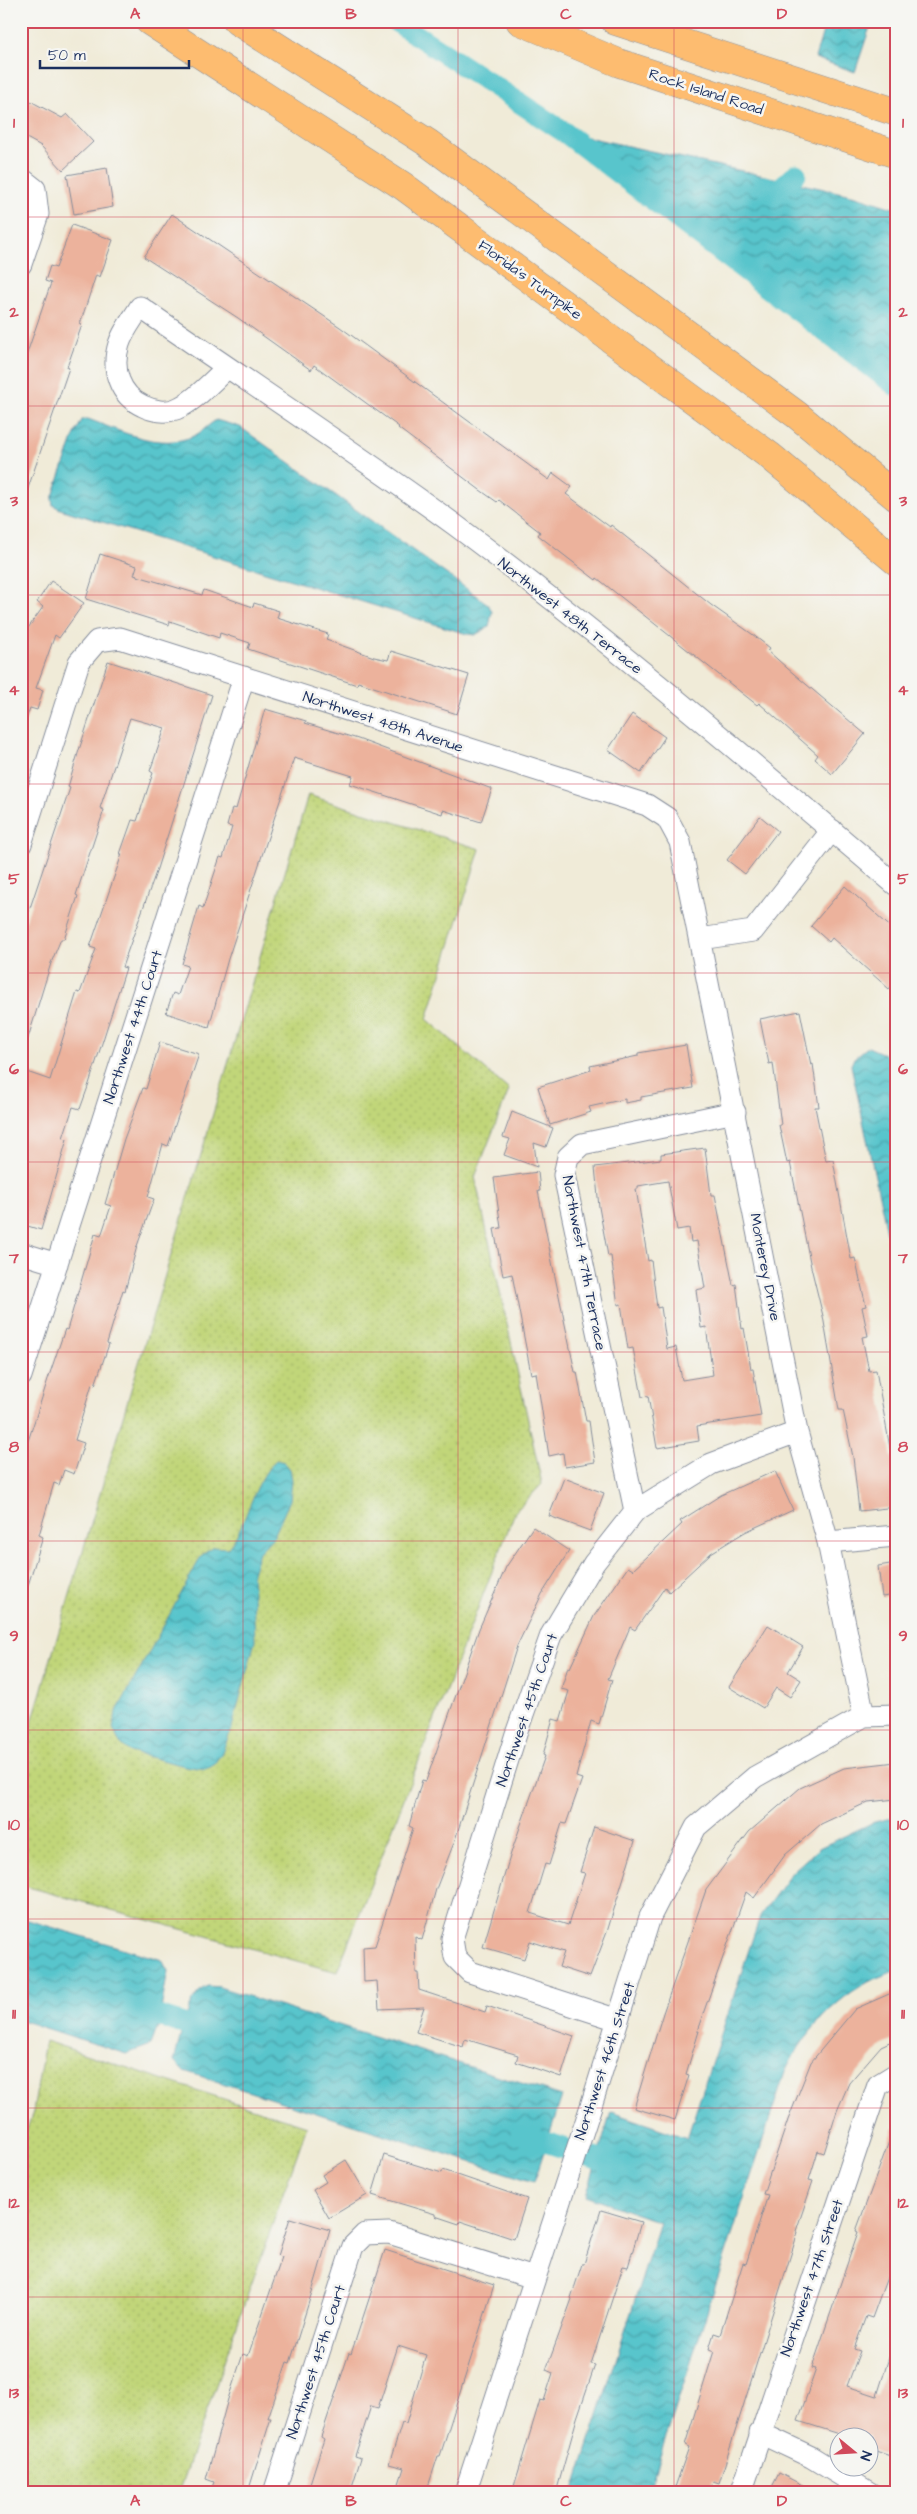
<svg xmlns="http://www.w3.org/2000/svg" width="917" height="2514" viewBox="0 0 917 2514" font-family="'Architects Daughter',sans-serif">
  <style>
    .grass { fill: url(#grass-dots); stroke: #6e826c }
    .water { fill: url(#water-waves); stroke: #3a7a95 }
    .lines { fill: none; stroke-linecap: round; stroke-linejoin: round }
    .canal { stroke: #58c5cc; stroke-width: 21 }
    .building { fill: #ecb29c; fill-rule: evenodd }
    .minor-casing { stroke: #868d9b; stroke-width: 23 }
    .major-casing { stroke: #868d9b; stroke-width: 29 }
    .highway-casing { stroke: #868d9b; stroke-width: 29 }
    .minor { stroke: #fff; stroke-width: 21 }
    .major { stroke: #fdbc6f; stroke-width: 28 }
    .highway { stroke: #fdbc6f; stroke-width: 28 }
    .grid { fill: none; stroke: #d1495b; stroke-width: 1; stroke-opacity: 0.55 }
    .labels { text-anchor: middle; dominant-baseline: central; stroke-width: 5; stroke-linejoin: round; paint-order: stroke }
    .street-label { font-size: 15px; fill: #1b2f5e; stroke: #f6f6f2 }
    .neatline { fill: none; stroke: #d1495b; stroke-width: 2 }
    .grid-label { font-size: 16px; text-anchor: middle; font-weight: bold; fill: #d1495b }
  </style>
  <defs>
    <pattern id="grass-dots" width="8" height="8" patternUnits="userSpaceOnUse" patternTransform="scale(1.25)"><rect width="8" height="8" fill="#c1d679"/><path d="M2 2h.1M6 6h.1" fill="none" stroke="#a5b86b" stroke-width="1.8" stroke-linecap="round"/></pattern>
    <pattern id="water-waves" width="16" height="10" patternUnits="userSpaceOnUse" patternTransform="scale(1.25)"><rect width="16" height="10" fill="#58c5cc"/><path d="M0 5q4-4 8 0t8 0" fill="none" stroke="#48a0a9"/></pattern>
  </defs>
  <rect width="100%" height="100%" fill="#f6f6f2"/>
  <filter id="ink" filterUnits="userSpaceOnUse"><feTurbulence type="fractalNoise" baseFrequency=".02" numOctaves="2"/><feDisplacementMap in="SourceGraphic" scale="10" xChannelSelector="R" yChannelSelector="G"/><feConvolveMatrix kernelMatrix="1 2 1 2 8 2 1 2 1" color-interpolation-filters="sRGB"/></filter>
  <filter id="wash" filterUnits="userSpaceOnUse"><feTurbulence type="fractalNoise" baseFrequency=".0096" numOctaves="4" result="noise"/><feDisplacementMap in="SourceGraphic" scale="20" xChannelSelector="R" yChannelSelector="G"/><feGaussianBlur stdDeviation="1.12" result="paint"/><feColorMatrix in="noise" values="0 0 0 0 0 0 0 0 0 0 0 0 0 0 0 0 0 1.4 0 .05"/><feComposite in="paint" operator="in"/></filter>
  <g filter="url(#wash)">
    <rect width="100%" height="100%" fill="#f0ebd8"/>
    <path class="grass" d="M308 795 480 849 427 1019 509 1090 475 1177 542 1484 515 1512 337 1972 21 1885V1759Z
      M45 2041 307 2126 178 2493H21V2146L33 2112Z"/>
    <path class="water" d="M826 21H872L855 72 815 58Z
      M564 132 856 196 896 209V386Z
      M88 419C121 431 159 451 194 436 202 432 208 425 216 420L240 427 488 604 492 612 489 627 475 635 467 634 60 509 53 505 52 499 74 436 82 420Z
      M868 1047 884 1054 896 1067V1274L851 1065 854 1058Z
      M276 1460 284 1462 290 1469 292 1480 290 1500 274 1536 259 1552 252 1573 255 1641 231 1731 221 1754 214 1764 205 1769 185 1766 130 1752 119 1742 113 1728 116 1713 202 1555 213 1547 228 1548C249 1522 251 1485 276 1460Z
      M896 1817V1971C846 1985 807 2027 785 2072L648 2493H573L660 2222 586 2196 611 2112 687 2138 760 1916 793 1871 819 1848 874 1822Z
      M21 1918 162 1960 168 1971 158 2026 151 2045 126 2054 21 2020Z
      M208 1986 219 1987 562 2096 534 2182 184 2071 174 2061C180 2041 188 1991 208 1986Z"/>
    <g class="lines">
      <path class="canal" d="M395 21 564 132 896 386
        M763 186 778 190 796 174
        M133 2008 212 2033
        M521 2134 625 2168"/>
    </g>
    <g id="blocks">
      <path class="building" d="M21 96 62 118 67 114 93 142 63 170 41 146 21 135Z
        M107 168 113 207 74 214 67 175Z
        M172 214 340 327 549 480 553 473 572 487 566 494 610 527 611 525 711 605 752 634 770 648 768 651 787 668 865 734 832 774 815 759 818 755 759 703 757 705 597 578 596 580 556 549 538 535 540 532 499 500 497 502 480 490 398 428 399 427 314 365 311 370 238 318 144 257Z
        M72 225 113 240 100 277 96 275 80 324 82 325 67 367 69 368 25 497 21 496V371L51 283 45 281 50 266 56 268Z
        M100 554 137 566 134 575 202 595 204 590 253 607 254 603 279 611 277 618 328 634 326 640 374 657 388 660 391 651 469 675 457 714 358 682 357 685 248 649 250 643 220 633 219 638 170 621 169 625 86 599Z
        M51 581 84 603 59 638 55 635 36 688 43 690 37 710 30 708 24 725 21 724V638L43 607 37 602Z
        M108 661 212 695 155 875 122 967 126 968 89 1084 80 1109 73 1107 63 1138 67 1139 41 1230 21 1224V1070L50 1080 77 992 80 993 96 949 90 947 122 854H120L132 820 137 821 153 773 150 771 165 728 130 718 100 808 104 810 76 895 78 896 64 939H61L51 963 25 1048 21 1047V935L70 788 68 787 79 750Z
        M265 709 306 721 305 723 358 739 492 789 481 822 443 810 442 814 350 784 353 776 294 758 228 959 209 1027 166 1013 173 993 178 995 188 966 182 964 199 906 203 908 220 857 223 858 232 827 227 826 232 808 236 809Z
        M632 714 665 737 641 773 608 750Z
        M760 816 778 831 745 874 727 860Z
        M845 886 896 932V981L889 989 832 938 829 942 811 926Z
        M800 1011 811 1065 813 1064 819 1107H815L826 1161 833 1160 851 1259 855 1258 866 1306 862 1307 868 1336 862 1337 869 1371 876 1370 892 1459H896V1507L859 1511 853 1457 843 1410H839L823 1316 811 1267 790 1162 787 1163 779 1125H781L773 1063 769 1064 760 1019Z
        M160 1042 199 1054 168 1146 163 1144 148 1197 154 1199 137 1246 125 1291 123 1290 107 1343 109 1344 95 1385 92 1384 75 1440 84 1443 74 1474 64 1470 59 1485 54 1483 39 1535 43 1537 25 1595H21V1463L49 1376 65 1329 67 1330 95 1234 101 1236 111 1206 105 1204 124 1139 143 1088 146 1089Z
        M686 1045 693 1088 641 1097V1100L625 1103V1099L589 1107 591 1112 550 1125 538 1087 591 1070 590 1066 638 1056V1053Z
        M512 1112 553 1128 546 1147 534 1143 537 1167 504 1155 510 1139 503 1137Z
        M705 1148 711 1195H715L733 1285 736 1284 742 1329 744 1328 751 1369H753L761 1416 697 1426 699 1441 657 1448 648 1396 642 1397 633 1348 628 1349 621 1304 618 1305 611 1256H608L599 1207 595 1167 661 1159V1154ZM668 1181 677 1230 689 1228 691 1242 697 1241 705 1288 696 1290 701 1328 706 1327 713 1375 682 1380 676 1347 667 1349 661 1307 657 1308 651 1260 648 1261 636 1189H638V1186Z
        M538 1172 540 1191H538L554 1272 575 1372H577L586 1421H589L595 1462 565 1467 563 1453 549 1456 536 1373 531 1374 512 1274 503 1276 494 1229 501 1228 494 1178Z
        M775 1471 793 1510 745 1532 711 1553 669 1592 665 1587 635 1630 630 1627 608 1679 612 1680 599 1724 591 1721 576 1777 582 1779 566 1824 562 1823 549 1865 545 1864 530 1913 568 1925 585 1873 580 1872 594 1827 635 1841 607 1932 590 1977 559 1967 564 1952 530 1941 524 1959 483 1947 511 1853 545 1756 543 1755 553 1719 560 1721 569 1691 561 1689 568 1667 570 1668 594 1616 628 1567 633 1570 682 1524 680 1521 721 1495Z
        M564 1478 604 1493 590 1531 549 1516Z
        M533 1527 569 1551 542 1594 517 1646 455 1840 436 1889 422 1940 415 1937 416 1973H418L419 1990 485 2012 487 2006 574 2036 561 2077 516 2062 518 2055 465 2039 463 2047 416 2032 424 2007 379 2009 377 1981 364 1982 363 1947 375 1946 413 1828 409 1826 422 1780 426 1781 479 1629 506 1567Z
        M896 1563V1595L882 1597 878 1566Z
        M768 1625 803 1647 788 1672 801 1680 790 1697 776 1688 763 1708 729 1687Z
        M896 1762V1799L868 1802 821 1824 785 1855 754 1898 746 1892 697 2031H699L686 2074 689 2075 675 2120 634 2108 663 2013 706 1890 749 1832 800 1788 844 1768Z
        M896 1991V2039L881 2046 849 2083 837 2111 824 2153 818 2151 809 2180 813 2181 796 2231 798 2232 719 2483 713 2481 709 2493H673L689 2447 685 2445 714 2351 709 2349 714 2333 720 2335 743 2263 746 2264 768 2195 763 2194 788 2120 811 2062 855 2009Z
        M894 2128 896 2129V2253L872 2318 866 2316 854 2349 860 2351 847 2386 877 2396 892 2348H896V2458L870 2449V2436H846L798 2421 816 2369 812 2368 858 2232 856 2231Z
        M384 2155 442 2173 443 2170 527 2199 514 2239 460 2221 459 2224 435 2216V2214L372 2195Z
        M346 2160 367 2195 329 2218 313 2190 326 2182 322 2175Z
        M601 2210 641 2222 628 2267 623 2266 591 2364 595 2365 577 2418 556 2493H512L540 2400 544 2401 553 2373 546 2370 572 2299 571 2298 582 2264H584Z
        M290 2218 330 2230 316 2279 290 2363 287 2362 268 2418H271L249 2489 243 2487 241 2493H210L214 2482 206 2479 228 2399 243 2354 248 2356 282 2257 278 2256Z
        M385 2250 494 2285 440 2456H438L426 2493H396L404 2468 389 2464 402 2423 406 2424 426 2355 398 2346 378 2408 371 2406 355 2456 361 2458 350 2493H307L324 2439 321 2437 349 2353 351 2354Z
        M779 2473 818 2493H769Z"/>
    </g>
  </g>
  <g filter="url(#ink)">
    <use href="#blocks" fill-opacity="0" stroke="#868d9b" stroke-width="1"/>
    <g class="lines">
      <g class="minor-casing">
        <path id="minor" d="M21 178 35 189 38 214 21 264
          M227 368C212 381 195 401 176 409 166 413 153 411 143 406 119 395 111 369 119 344 123 331 133 319 140 307 245 380 352 450 455 525 607 638 751 762 896 885
          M21 844 79 662 97 641 120 638 647 805 667 818 680 842 797 1432 828 1542 864 1716
          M700 939 753 931 832 830
          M21 1253 57 1264
          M21 1376 244 677
          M635 1511 564 1175 568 1157 582 1144 735 1112
          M828 1542 896 1536
          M618 2020 470 1972 455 1957 452 1939 516 1734 551 1635 594 1563 635 1511 711 1464 797 1432
          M760 2433 811 2457 870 2493
          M274 2493 353 2246 365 2234 389 2233 534 2278
          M465 2493 591 2106 650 1917 696 1827 755 1777 864 1716 896 1715
          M741 2493 878 2085 896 2074"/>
      </g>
      <g class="major-casing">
        <path id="major" d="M520 21 619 63 896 154
          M615 21 896 112"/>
      </g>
      <g class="highway-casing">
        <path id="highway" d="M149 21 403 186 770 456 896 561
          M237 21 428 143 797 415 896 497"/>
      </g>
      <use href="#minor" class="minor"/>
      <use href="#major" class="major"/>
      <use href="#highway" class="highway"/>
    </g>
  </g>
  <path class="grid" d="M243 21V2493M458 21V2493M674 21V2493M21 217H896M21 406H896M21 595H896M21 784H896M21 973H896M21 1162H896M21 1352H896M21 1541H896M21 1730H896M21 1919H896M21 2108H896M21 2297H896"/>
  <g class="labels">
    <g class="street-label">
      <text transform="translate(706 92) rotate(18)">Rock Island Road</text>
      <text transform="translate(530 280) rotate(36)">Florida's Turnpike</text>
      <text transform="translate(570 616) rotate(38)">Northwest 48th Terrace</text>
      <text transform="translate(383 722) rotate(18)">Northwest 48th Avenue</text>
      <text transform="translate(133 1027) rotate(-72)">Northwest 44th Court</text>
      <text transform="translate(584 1263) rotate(79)">Northwest 47th Terrace</text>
      <text transform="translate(765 1267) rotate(79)">Monterey Drive</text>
      <text transform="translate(527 1710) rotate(-71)">Northwest 45th Court</text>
      <text transform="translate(605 2061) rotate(-72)">Northwest 46th Street</text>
      <text transform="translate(812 2278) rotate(-71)">Northwest 47th Street</text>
      <text transform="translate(316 2362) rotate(-72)">Northwest 45th Court</text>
    </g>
  </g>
  <rect width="917" height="2514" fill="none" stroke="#f6f6f2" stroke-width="55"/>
  <g transform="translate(854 2452) rotate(108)"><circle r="24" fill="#f6f6f2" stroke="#9ea6b7"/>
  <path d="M0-4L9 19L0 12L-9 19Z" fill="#d1495b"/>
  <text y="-8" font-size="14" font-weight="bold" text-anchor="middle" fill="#1b2f5e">N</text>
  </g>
  <path d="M40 60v8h149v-8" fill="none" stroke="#1b2f5e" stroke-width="2.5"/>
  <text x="48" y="60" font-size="15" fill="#1b2f5e" stroke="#f6f6f2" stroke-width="4" paint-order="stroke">50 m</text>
  <rect x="28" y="28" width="862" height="2458" class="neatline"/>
  <g class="grid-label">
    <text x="135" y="19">A</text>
    <text x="351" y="19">B</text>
    <text x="566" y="19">C</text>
    <text x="782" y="19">D</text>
    <text x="14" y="128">1</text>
    <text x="903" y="128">1</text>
    <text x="14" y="317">2</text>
    <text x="903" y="317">2</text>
    <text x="14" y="506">3</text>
    <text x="903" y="506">3</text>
    <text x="14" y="695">4</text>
    <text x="903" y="695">4</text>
    <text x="14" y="884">5</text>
    <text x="903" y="884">5</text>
    <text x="14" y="1074">6</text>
    <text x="903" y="1074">6</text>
    <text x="14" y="1263">7</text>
    <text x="903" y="1263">7</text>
    <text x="14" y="1452">8</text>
    <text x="903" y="1452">8</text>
    <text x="14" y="1641">9</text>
    <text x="903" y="1641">9</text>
    <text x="14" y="1830">10</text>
    <text x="903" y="1830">10</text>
    <text x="14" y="2019">11</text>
    <text x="903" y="2019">11</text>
    <text x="14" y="2208">12</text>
    <text x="903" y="2208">12</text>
    <text x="14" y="2398">13</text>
    <text x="903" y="2398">13</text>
    <text x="135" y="2506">A</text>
    <text x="351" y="2506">B</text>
    <text x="566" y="2506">C</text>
    <text x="782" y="2506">D</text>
  </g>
</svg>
